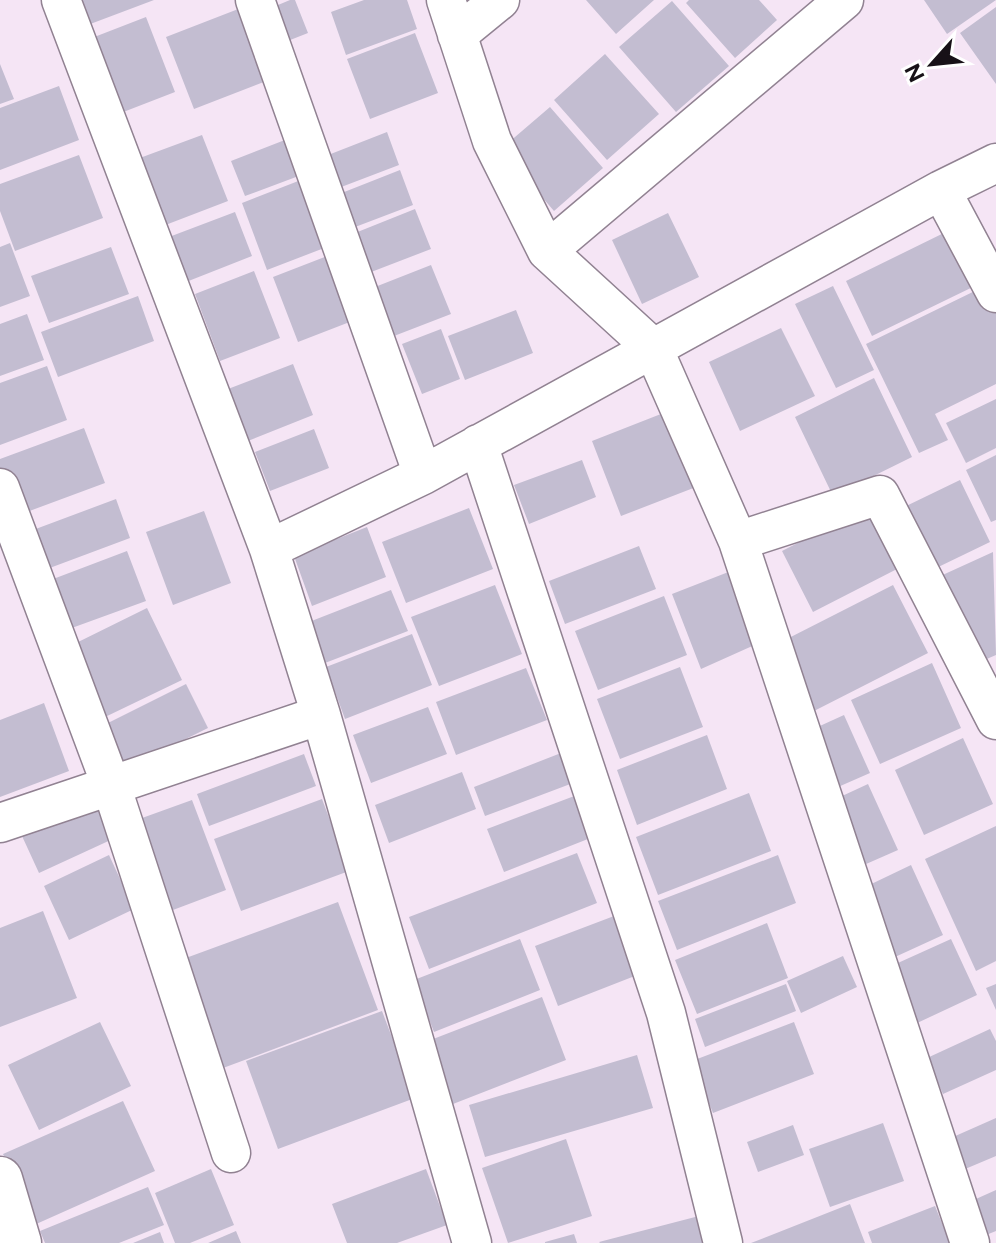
<svg xmlns="http://www.w3.org/2000/svg" width="996" height="1243" viewBox="0 0 996 1243" font-family="Figtree,sans-serif">
  <style>
    .building { fill: #c3bdd1 }
    .lines { fill: none; stroke-linecap: round; stroke-linejoin: round }
    .minor-casing { stroke: #918292; stroke-width: 41 }
    .tertiary-casing { stroke: #918292; stroke-width: 47 }
    .minor { stroke: #fff; stroke-width: 38 }
    .tertiary { stroke: #fff; stroke-width: 44 }
  </style>
  <rect width="100%" height="100%" fill="#f5e5f5"/>
  <path class="building" d="M74 0H154L85 26Z
    M290 0H295L308 33 280 44 266 10Z
    M364 0H407L417 29 346 55 331 12Z
    M586 0H654L616 34Z
    M689 0H759L777 20 735 58 686 3Z
    M924 0H996L947 34Z
    M672 1 729 66 676 112 619 47Z
    M246 6 274 78 194 109 166 37Z
    M996 7V84L960 33Z
    M146 17 175 92 113 116 84 41Z
    M415 33 438 93 370 119 347 59Z
    M605 54 659 114 607 160 554 100Z
    M0 64 14 99 0 104Z
    M59 86 79 140 0 170V108Z
    M550 107 603 168 554 211 501 149Z
    M387 132 399 165 336 189 323 157Z
    M202 135 228 201 155 229 129 162Z
    M290 138 304 174 245 196 231 161Z
    M79 155 103 218 15 251 0 211V184Z
    M400 170 413 205 342 232 329 198Z
    M306 178 332 245 267 270 242 203Z
    M415 209 431 249 366 274 350 235Z
    M235 212 252 256 186 282 169 237Z
    M668 213 699 277 642 304 612 240Z
    M954 228 981 283 872 336 846 281Z
    M10 243 30 296 0 307V247Z
    M111 247 129 294 49 323 31 276Z
    M335 253 360 318 298 342 273 277Z
    M431 265 451 314 394 336 375 287Z
    M254 271 280 338 220 361 195 294Z
    M833 286 874 370 836 388 795 304Z
    M983 287 996 313V384L935 414 948 440 919 453 866 344Z
    M138 296 154 341 58 377 41 332Z
    M516 310 533 353 465 380 448 336Z
    M27 314 44 360 0 376V324Z
    M781 328 815 396 740 431 709 362Z
    M441 329 460 379 422 394 402 344Z
    M293 364 313 415 248 441 228 389Z
    M47 366 67 420 0 445V383Z
    M874 378 912 457 833 496 795 417Z
    M996 399V448L966 463 946 423Z
    M666 412 696 487 621 516 592 441Z
    M84 428 105 483 16 516 0 474V459Z
    M314 429 329 468 270 491 255 452Z
    M996 455V520L991 522 966 470Z
    M582 460 596 497 529 524 514 485Z
    M960 480 990 542 930 571 900 509Z
    M116 499 130 538 39 572 25 533Z
    M469 508 493 569 406 603 382 542Z
    M866 508 897 569 813 612 782 551Z
    M204 511 231 583 173 605 146 532Z
    M367 527 386 577 312 606 294 556Z
    M639 546 656 589 565 624 549 581Z
    M127 551 146 601 58 633 40 584Z
    M993 552 996 655 975 664 936 578Z
    M731 571 759 643 701 669 672 594Z
    M495 585 522 654 439 686 411 617Z
    M893 585 928 653 814 711 779 643Z
    M391 590 408 631 325 663 309 622Z
    M664 596 687 655 598 690 575 631Z
    M147 608 182 680 103 718 68 647Z
    M412 634 432 685 345 719 326 667Z
    M932 663 961 728 880 764 851 700Z
    M680 667 703 727 620 759 597 699Z
    M526 668 547 720 456 755 436 702Z
    M186 684 208 728 121 771 100 727Z
    M44 703 69 771 0 797V720Z
    M428 707 447 754 371 783 353 735Z
    M844 715 870 773 838 787 811 730Z
    M707 735 727 789 637 825 617 770Z
    M963 738 993 804 924 835 895 770Z
    M561 753 573 783 485 816 474 787Z
    M304 754 316 786 209 826 197 794Z
    M462 772 476 809 389 843 375 805Z
    M868 784 898 850 857 868 827 803Z
    M749 793 771 851 658 895 636 837Z
    M577 795 593 837 504 872 487 829Z
    M322 799 349 871 241 911 214 839Z
    M97 800 115 838 39 873 22 836Z
    M192 800 226 890 165 913 131 822Z
    M996 826V961L976 971 925 859Z
    M577 853 597 903 429 969 409 917Z
    M109 855 134 909 69 940 44 886Z
    M778 855 796 903 677 950 658 901Z
    M911 865 943 935 895 957 863 888Z
    M338 902 378 1010 215 1071 175 962Z
    M43 911 77 998 0 1027V928Z
    M622 913 645 972 558 1006 535 946Z
    M767 923 788 978 697 1014 675 960Z
    M520 939 540 990 434 1032 414 980Z
    M951 939 977 995 915 1024 889 967Z
    M843 956 857 987 801 1013 787 981Z
    M786 984 796 1011 705 1047 695 1019Z
    M996 984V1010L986 988Z
    M542 997 566 1060 453 1104 428 1041Z
    M382 1011 415 1098 278 1149 246 1061Z
    M100 1022 131 1086 39 1130 8 1065Z
    M794 1022 814 1074 713 1113 692 1061Z
    M990 1029 996 1041V1070L943 1094 927 1058Z
    M637 1055 653 1108 485 1157 469 1105Z
    M123 1101 155 1171 34 1225 3 1154Z
    M996 1118V1156L958 1172 944 1141Z
    M883 1123 904 1181 830 1207 809 1149Z
    M793 1125 804 1155 758 1172 747 1142Z
    M566 1139 592 1216 508 1243 482 1168Z
    M211 1169 234 1225 190 1243H175L155 1193Z
    M426 1169 447 1225 397 1243H347L332 1204Z
    M148 1187 164 1225 119 1243H45L40 1231Z
    M996 1190V1231L981 1237 967 1203Z
    M850 1204 865 1243H751Z
    M935 1206 950 1243H872L868 1232Z
    M699 1216 707 1243H600L599 1242Z
    M236 1231 241 1243H208Z
    M160 1232 164 1243H133Z
    M574 1234 577 1243H545V1242Z"/>
  <g class="lines">
    <g class="minor-casing">
      <path id="minor" d="M61 0 269 549
        M255 0 423 475
        M446 0 492 141 547 251 653 348 738 541 970 1243
        M457 35 500 0
        M941 190 996 293
        M547 251 844 0
        M478 444 666 1013 723 1243
        M0 488 111 785 231 1153
        M738 541 880 495 996 720
        M0 823 321 715
        M472 1243 321 715 269 549 423 475 941 190 996 163"/>
    </g>
    <g class="tertiary-casing">
      <path id="tertiary" d="M0 1179 19 1243"/>
    </g>
    <use href="#minor" class="minor"/>
    <use href="#tertiary" class="tertiary"/>
  </g>
  <g transform="translate(932 64) rotate(243)" stroke="#ffffff" stroke-width="6" paint-order="stroke">
  <path d="M0-6L14 30L0 20L-14 30Z" fill="#171117"/>
  <text y="-12" font-size="22" font-weight="bold" text-anchor="middle" fill="#171117">N</text>
  </g>
</svg>
